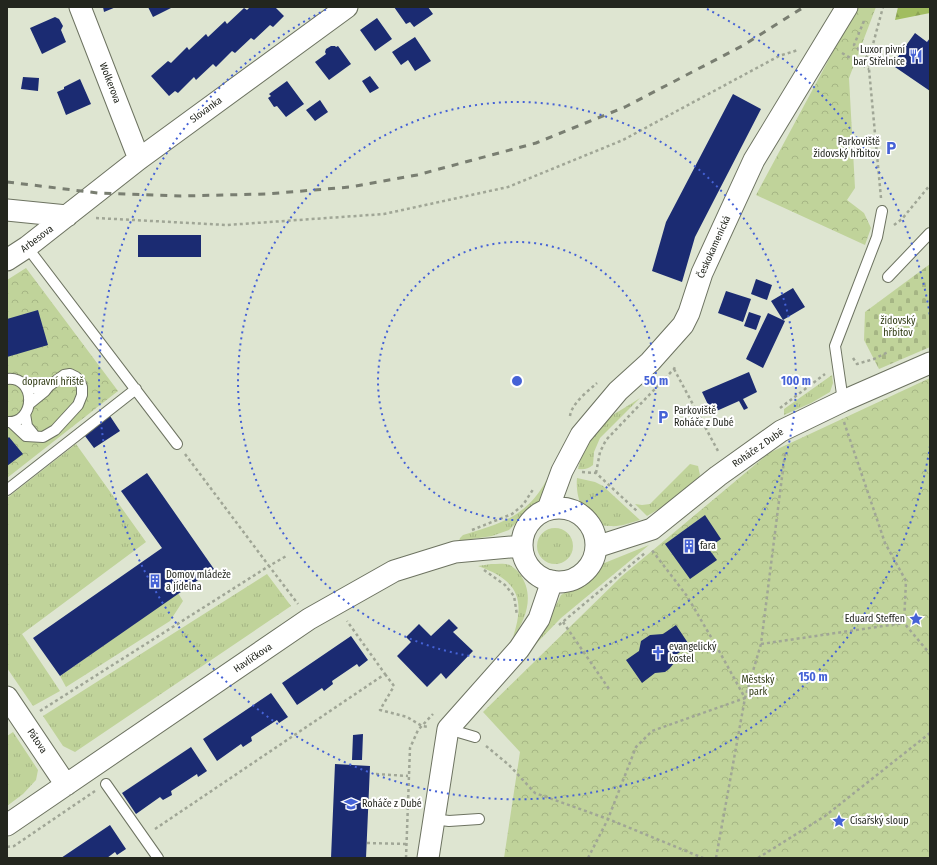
<svg xmlns="http://www.w3.org/2000/svg" width="937" height="865" viewBox="0 0 937 865" font-family="'Fira Sans Condensed',sans-serif">
  <style>
    .grass { fill: url(#grass-tufts) }
    .forest { fill: url(#forest-firs) }
    .cemetery { fill: url(#cemetery-stones) }
    .park { fill: url(#park-crowns) }
    .building { fill: #1b2b72 }
    .lines { fill: none; stroke-linecap: round; stroke-linejoin: round }
    .service-casing { stroke: #6d7361; stroke-width: 12 }
    .minor-casing { stroke: #6d7361; stroke-width: 23 }
    .path { stroke: #a0a696; stroke-width: 2.5; stroke-dasharray: 3 3; stroke-linecap: butt }
    .service { stroke: #fff; stroke-width: 10 }
    .minor { stroke: #fff; stroke-width: 21 }
    .rail { stroke: #797e71; stroke-width: 3; stroke-dasharray: 7 7; stroke-linecap: butt }
    .ring { fill: none; stroke: #4562d6; stroke-width: 2; stroke-dasharray: 2 4 }
    .labels { text-anchor: middle; dominant-baseline: central; stroke-width: 4; stroke-linejoin: round; paint-order: stroke }
    .poi-label { font-size: 10px; fill: #23261e; stroke: #fff; text-anchor: start }
    .street-label { font-size: 10px; fill: #23261e; stroke: #fff }
    .park-label { font-size: 10px; fill: #2f3a13; stroke: #fff }
    .centre { fill: #4562d6; stroke: #fff; stroke-width: 2 }
    .ring-label { font-size: 12px; text-anchor: middle; font-weight: bold; fill: #4562d6; stroke: #fff; stroke-width: 4; stroke-linejoin: round; paint-order: stroke }
  </style>
  <defs>
    <pattern id="grass-tufts" width="24" height="20" patternUnits="userSpaceOnUse"><rect width="24" height="20" fill="#c0d39a"/><path d="M3 7l-1-3M5 7V3M7 7l1-3M15 17l-1-3M17 17v-4M19 17l1-3" fill="none" stroke="#a5b584"/></pattern>
    <pattern id="forest-firs" width="22" height="20" patternUnits="userSpaceOnUse"><rect width="22" height="20" fill="#a1bd60"/><path d="M5 1l3.5 6h-7zM16 11l3.5 6h-7z" fill="#8aa253"/></pattern>
    <pattern id="cemetery-stones" width="16" height="16" patternUnits="userSpaceOnUse"><rect width="16" height="16" fill="#c0d39a"/><path d="M2 7V4a2 2 0 0 1 4 0v3zM10 15v-3a2 2 0 0 1 4 0v3z" fill="#a5b584"/></pattern>
    <pattern id="park-crowns" width="20" height="18" patternUnits="userSpaceOnUse"><rect width="20" height="18" fill="#c0d39a"/><path d="M2 6a3 3 0 1 1 6 0M12 15a3 3 0 1 1 6 0" fill="none" stroke="#a5b584"/></pattern>
  </defs>
  <rect width="100%" height="100%" fill="#dee5d1"/>
  <path class="grass" d="M832 375 833 383 830 392 811 403 784 415V409Z
    M640 398 600 438 594 452 593 465C588 469 584 470 578 469 581 455 590 435 601 424 609 416 630 405 640 398Z
    M76 444 146 542 22 634 60 691 33 706 7 668V498Z
    M690 464 698 466 700 475 698 479 674 500 647 516 635 504 642 505 650 504Z
    M577 478 595 482 603 486 640 520C630 523 620 527 610 526 585 526 575 499 577 478Z
    M546 481V490L543 498 537 506 528 511 509 530 492 536 459 541 460 538 463 535C500 524 526 517 546 481Z
    M537 546a18 18 0 1 1 36 0a18 18 0 1 1-36 0Z
    M649 545 561 618 529 651 548 621 561 595 582 583 597 566Z
    M491 564C497 564 504 563 510 565 513 567 517 570 519 573 535 593 527 619 513 637 526 598 517 580 478 566Z
    M267 574 291 606 75 752 63 746 43 716Z
    M178 593 183 601 170 621 66 687 60 676Z
    M13 732 38 770 36 780 23 794 7 806V736Z"/>
  <path class="forest" d="M898 7H930V13L895 20Z"/>
  <path class="cemetery" d="M930 264V347L879 369 864 340 865 312Z"/>
  <path class="park" d="M857 7H876L849 78 855 188 847 200 864 213 871 228 865 245 756 195Z
    M26 268 118 391 7 478V280Z
    M930 378V858H504L520 752 483 712 622 576 769 453Z"/>
  <path class="building" d="M103 7H116L104 12Z
    M148 7H173L153 17Z
    M250 7H275L284 16 273 27 270 25 254 40 251 38 235 53 232 51 216 67 213 64 196 80 194 77 178 93 175 91 169 96 151 76 168 61 171 63 187 47 189 50 206 34 208 37 225 21 227 24 244 8 247 10Z
    M394 7H428L433 14 414 27 410 22 406 24Z
    M55 17 59 19 63 26 61 30 66 42 42 54 30 28Z
    M377 18 392 39 375 51 360 30Z
    M915 33 927 42 930 38V91L892 65Z
    M415 37 431 61 415 71 408 60 401 65 392 52Z
    M331 46H335L336 47 338 46 351 64 329 80 315 62 326 54 325 52 326 49Z
    M370 76 379 88 370 93 362 81Z
    M23 77 39 78 38 91 21 89Z
    M80 79 91 104 66 115 57 92 64 89V87Z
    M287 81 304 104 286 117 277 106 274 107 268 98 271 96 269 94Z
    M733 94 761 109 695 237 682 282 652 271 666 222Z
    M320 100 328 112 315 121 306 110Z
    M138 235H201V257H138Z
    M756 279 772 285 767 300 751 294Z
    M793 288 805 307 783 320 771 301Z
    M726 291 751 299 743 322 718 313Z
    M38 310 48 345 7 357V319Z
    M749 312 761 316 756 330 744 326Z
    M768 313 785 321 763 368 746 359Z
    M749 372 757 392 743 399 748 408 744 410 739 401 712 413 702 392Z
    M110 416 120 431 94 448 85 436Z
    M9 437 23 454 7 466V439Z
    M147 473 214 569 60 676 33 638 162 548 121 491Z
    M705 515 721 539 708 548 717 560 690 579 665 544Z
    M449 619 458 628 453 632 473 651 446 679 441 673 427 687 397 656 411 642 406 637 419 624 431 636Z
    M676 625 690 646 677 654 676 661 669 669 665 672 655 673 642 683 626 660 639 651 641 641 650 635 663 634Z
    M351 636 368 660 359 667 357 664 332 681 333 684 324 691 322 688 297 705 282 683Z
    M271 693 288 717 279 723 277 720 251 737 252 741 243 747 241 744 217 761 203 739Z
    M363 734 362 760H352L353 735Z
    M191 747 207 771 198 777 197 774 171 791 172 795 163 800 160 797 136 814 122 793Z
    M335 764 370 766 366 858H331Z
    M110 825 126 849 117 855 115 852 107 858H61Z"/>
  <g class="lines">
    <g class="service-casing">
      <path id="service" d="M27 247 177 444
        M888 277 930 233
        M7 379C37 376 36 424 7 422
        M26 388H37L49 386
        M843 401 835 346 877 237 882 211
        M25 414 27 426 35 436
        M11 422 26 436 43 437 55 430 78 405 82 395V387L80 382 76 377 70 374 64 375 49 386 45 391 29 404
        M7 490 136 389
        M448 729 475 737
        M106 784 158 858
        M433 819 449 821 479 819"/>
    </g>
    <g class="minor-casing">
      <path id="minor" d="M80 7 139 159
        M7 210 67 216
        M7 260 27 247 139 159 347 7
        M522 545a37 37 0 1 1 74 0a37 37 0 1 1-74 0Z
        M548 509 562 471 581 435 618 391 650 362 683 325 689 313 702 273 754 160 847 7
        M596 547 652 529 718 476 781 431 843 401 930 363
        M7 697 66 785
        M7 825 309 619 394 571 455 552 522 546
        M428 858 448 729 519 649 539 619 552 581"/>
    </g>
    <path class="path" d="M864 21 854 45 869 59
      M842 53 869 69
      M881 198 869 69V59L883 7
      M96 218 227 225 384 214 508 187 623 140 779 56 798 50
      M894 225 902 219 930 185
      M853 358 857 364 874 359 888 352
      M674 369 718 451
      M780 408 825 374
      M570 416C572 403 587 392 597 383
      M844 422 885 543 906 581 904 623 930 654
      M185 454 269 566 288 555
      M582 472 596 473 638 512
      M596 473 600 452 606 440 674 369 676 365
      M472 530 512 514 523 505 534 488
      M484 570 505 585 514 596 517 615
      M563 622 609 689
      M559 625 645 553
      M761 644 904 623
      M385 674 394 686 380 710 407 717 422 726 429 727
      M40 711 269 566 298 604
      M486 746 509 765 535 793 608 819 703 858
      M376 774 408 776
      M155 829 385 674 347 621
      M367 843 407 844
      M7 847 14 846 95 791
      M406 858 410 748 418 730 433 714
      M588 858 608 819 636 747 652 731 745 698 718 649 687 596 651 549
      M716 858 745 698 761 644 785 453
      M758 858 825 816 930 733"/>
    <use href="#service" class="service"/>
    <use href="#minor" class="minor"/>
    <path class="rail" d="M7 182 98 193 181 196 266 194 350 187 417 175 536 143 625 107 742 46 804 7"/>
  </g>
  <g class="ring">
    <circle cx="517" cy="381" r="139"/>
    <circle cx="517" cy="381" r="279"/>
    <path d="M930 446A418 418 0 1 1 327 9M707 9A418 418 0 0 1 930 316"/>
  </g>
  <defs>
    <g id="restaurant-bare" transform="scale(1.08)"><path d="M-5-6h1v4h1v-4h1v4h1v-4h1v5L-1.5 .5V6h-2V.5L-5-1ZM5-6V6H3V1.5H1.5Q1.5-4 5-6Z" fill="#4562d6" stroke="#fff" stroke-width="2.5" paint-order="stroke"/></g>
    <g id="parking-bare" transform="scale(1.08)"><path d="M-3.5-5.5H1a3.5 3.5 0 0 1 0 7H-1V5.5H-3.5ZM-1-3.4V-.6H.8a1.4 1.4 0 0 0 0-2.8Z" fill="#4562d6" stroke="#fff" stroke-width="2.5" paint-order="stroke"/></g>
    <g id="building-bare" transform="scale(1.08)"><path d="M-4-6H4V6H1V3H-1V6H-4ZM-2.5-4.3h1.7v1.8h-1.7ZM.8-4.3h1.7v1.8H.8ZM-2.5-1h1.7V.8h-1.7ZM.8-1h1.7V.8H.8Z" fill="#4562d6" stroke="#fff" stroke-width="2.5" paint-order="stroke"/></g>
    <g id="sight-bare" transform="scale(1.08)"><path d="M0-6L1.8-2.2L6-1.7L2.9 1.2L3.7 5.4L0 3.3L-3.7 5.4L-2.9 1.2L-6-1.7L-1.8-2.2Z" fill="#4562d6" stroke="#fff" stroke-width="2.5" paint-order="stroke"/></g>
    <g id="church-bare" transform="scale(1.08)"><path d="M-1.2-6h2.4v3.5h3.3v2.4h-3.3V6h-2.4V-.1h-3.3v-2.4h3.3Z" fill="#4562d6" stroke="#fff" stroke-width="2.5" paint-order="stroke"/></g>
    <g id="school-bare" transform="scale(1.08)"><path d="M0-5L7-2L0 1L-7-2ZM-4 1L0 2.5L4 1V4Q0 6-4 4Z" fill="#4562d6" stroke="#fff" stroke-width="2.5" paint-order="stroke"/></g>
  </defs>
  <g fill-rule="evenodd">
    <use href="#restaurant-bare" x="916" y="56"/>
    <use href="#parking-bare" x="891" y="148"/>
    <use href="#parking-bare" x="663" y="417"/>
    <use href="#building-bare" x="689" y="546"/>
    <use href="#building-bare" x="155" y="581"/>
    <use href="#sight-bare" x="916" y="619"/>
    <use href="#church-bare" x="658" y="653"/>
    <use href="#school-bare" x="351" y="804"/>
    <use href="#sight-bare" x="839" y="821"/>
  </g>
  <g class="labels">
    <g class="poi-label">
      <text x="905" y="50" text-anchor="end">Luxor pivní<tspan x="905" dy="12">bar Střelnice</tspan></text>
      <text x="880" y="142" text-anchor="end">Parkoviště<tspan x="880" dy="12">židovský hřbitov</tspan></text>
      <text x="674" y="411">Parkoviště<tspan x="674" dy="12">Roháče z Dubé</tspan></text>
      <text x="700" y="546">fara</text>
      <text x="166" y="575">Domov mládeže<tspan x="166" dy="12">a jídelna</tspan></text>
      <text x="905" y="619" text-anchor="end">Eduard Steffen</text>
      <text x="669" y="647">evangelický<tspan x="669" dy="12">kostel</tspan></text>
      <text x="362" y="804">Roháče z Dubé</text>
      <text x="850" y="821">Císařský sloup</text>
    </g>
    <g class="street-label">
      <text transform="translate(110 83) rotate(69)">Wolkerova</text>
      <text transform="translate(206 110) rotate(-36)">Slovanka</text>
      <text transform="translate(37 239) rotate(-37)">Arbesova</text>
      <text transform="translate(714 247) rotate(-66)">Českokamenická</text>
      <text transform="translate(758 448) rotate(-35)">Roháče z Dubé</text>
      <text transform="translate(253 658) rotate(-34)">Havlíčkova</text>
      <text transform="translate(37 741) rotate(56)">Pátova</text>
    </g>
    <g class="park-label">
      <text x="898" y="321">židovský<tspan x="898" dy="12">hřbitov</tspan></text>
      <text x="53" y="382">dopravní hřiště</text>
      <text x="758" y="680">Městský<tspan x="758" dy="12">park</tspan></text>
    </g>
  </g>
  <circle cx="517" cy="381" r="6" class="centre"/>
  <g class="ring-label">
    <text x="656" y="385">50 m</text>
    <text x="796" y="385">100 m</text>
    <text x="813" y="681">150 m</text>
  </g>
  <rect width="937" height="865" fill="none" stroke="#23261e" stroke-width="16"/>
</svg>
